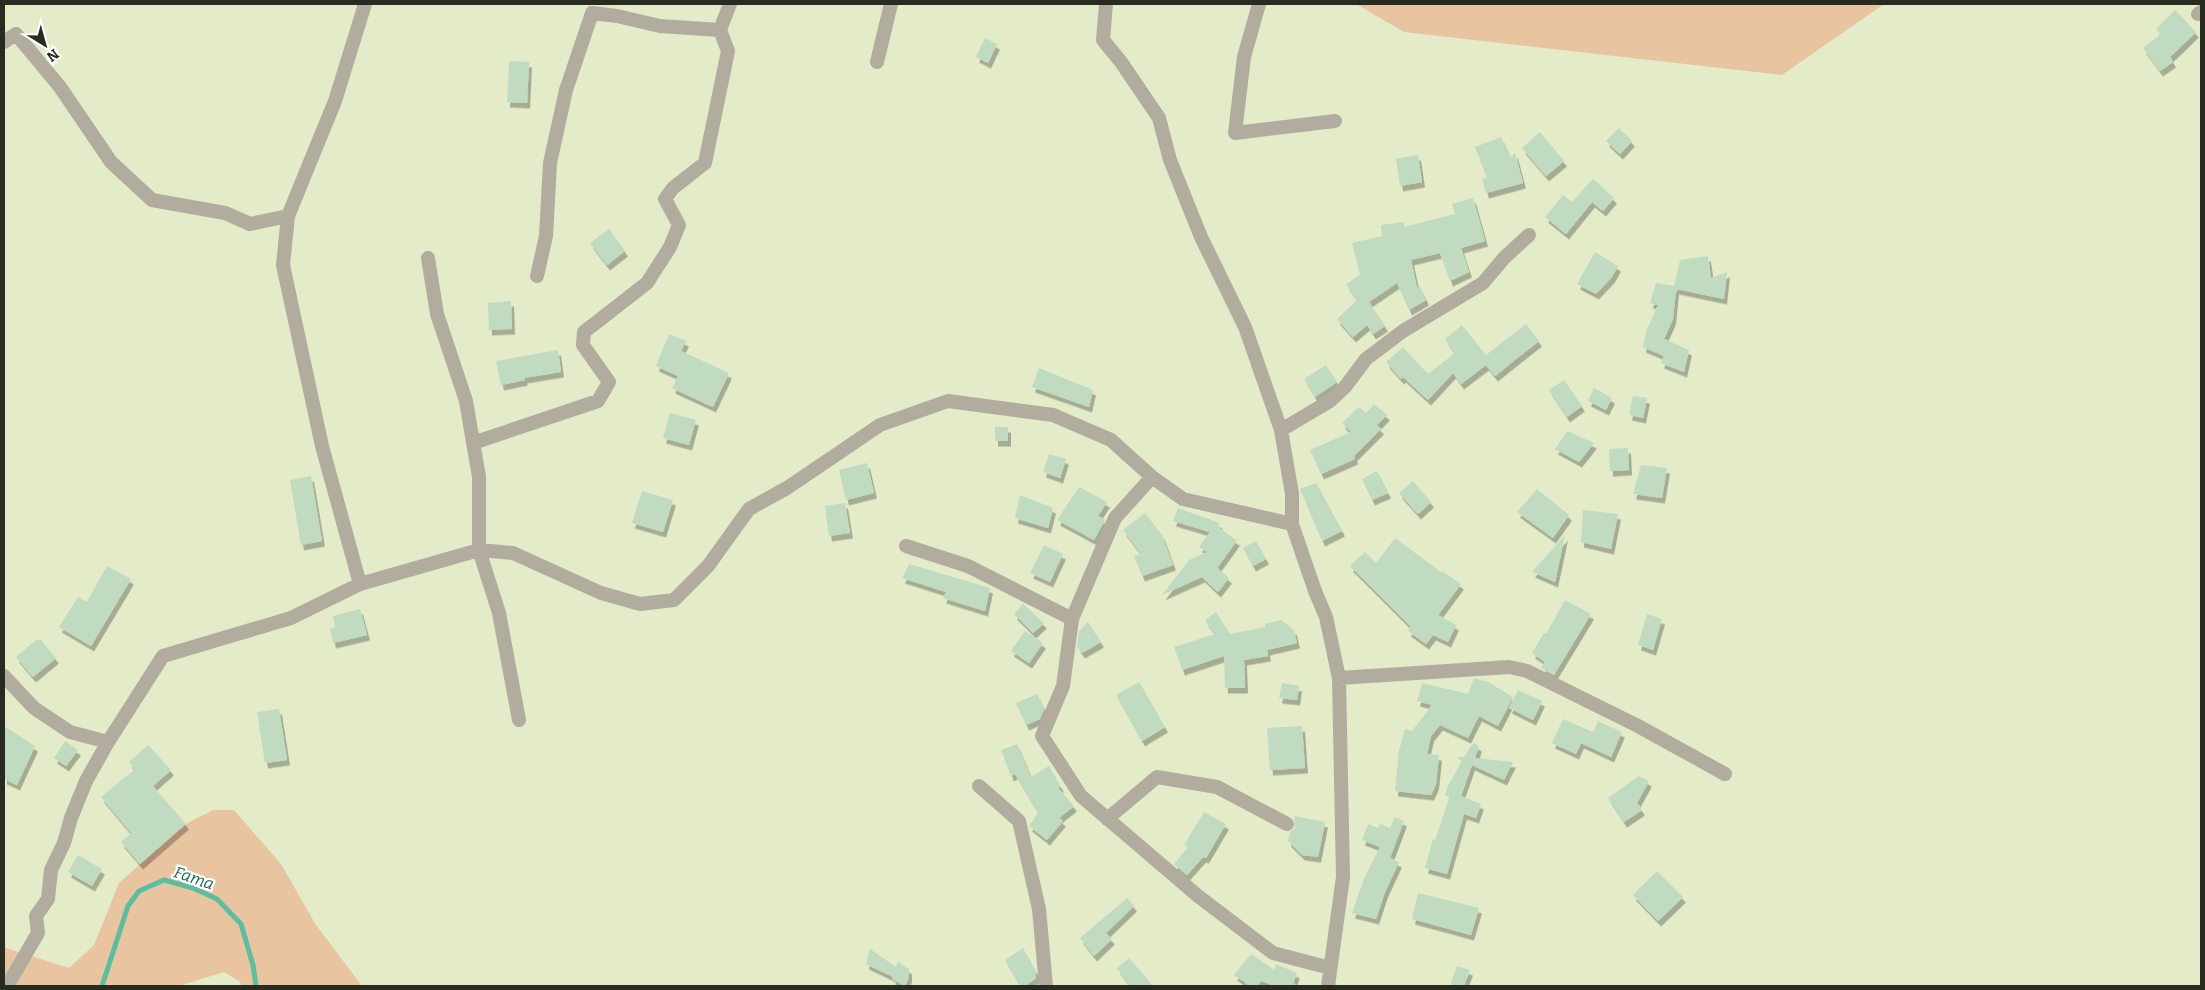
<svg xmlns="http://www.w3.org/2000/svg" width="2205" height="990" viewBox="0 0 2205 990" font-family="Bitter,serif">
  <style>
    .green { fill: #e9c4a1 }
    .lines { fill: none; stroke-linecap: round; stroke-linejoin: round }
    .stream { stroke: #5cbda0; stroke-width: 5 }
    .building { fill: #c0dbc0; filter: url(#shadow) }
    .street { stroke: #b1ac9e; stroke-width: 14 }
    .labels { text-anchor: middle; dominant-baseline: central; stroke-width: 4.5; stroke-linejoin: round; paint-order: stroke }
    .water-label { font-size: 16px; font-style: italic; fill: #196551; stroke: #fff }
  </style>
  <defs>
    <filter id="shadow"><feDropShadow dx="3" dy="5.5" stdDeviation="0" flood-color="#0004"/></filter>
  </defs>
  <rect width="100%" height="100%" fill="#e3ebc9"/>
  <path class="green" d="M1356 4H1884L1782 75 1404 32Z
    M213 810H234L281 864 316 925 362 986H242L240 982 224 972 179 986H4V944L6 948 69 968 94 945 119 883 184 825Z"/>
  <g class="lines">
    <path class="stream" d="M102 986 128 906 139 891 164 880 193 888 217 899 241 924 253 965 256 986"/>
  </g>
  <path class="building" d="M2175 10 2196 32 2170 57 2173 62 2160 71 2143 48 2161 34 2156 29Z
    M985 38 997 44 988 63 976 57Z
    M509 61 529 62 527 103 507 102Z
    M1619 128 1632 141 1620 154 1606 141Z
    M1540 132 1564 161 1546 176 1522 148Z
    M1501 137 1510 158 1515 153 1523 183 1486 193 1482 179 1487 178 1475 147Z
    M1418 155 1422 182 1400 186 1396 159Z
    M1593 179 1614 198 1603 211 1592 202 1566 234 1545 217 1563 195 1572 202Z
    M1473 198 1485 241 1461 248 1469 272 1450 281 1440 253 1411 260 1417 288 1420 287 1426 300 1409 310 1397 283 1369 302 1385 326 1373 334 1367 325 1353 337 1337 319 1357 300 1346 284 1360 275 1352 243 1382 236 1381 225 1404 222V227L1455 214 1452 204Z
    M609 229 625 251 607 265 590 243Z
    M1595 252 1618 266 1612 277 1596 294 1577 284Z
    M1708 256 1711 278 1727 272 1724 299 1676 289 1673 319 1664 339 1689 350 1684 372 1661 363 1664 356 1643 347 1646 332 1658 305 1650 303 1656 283 1674 286 1680 260Z
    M511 301 512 329 489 330 488 303Z
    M1526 324 1539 341 1495 376 1486 365 1461 384 1453 373 1428 400 1403 377 1401 379 1386 362 1403 347 1428 374 1455 353 1445 339 1462 325 1486 355Z
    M669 334 686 341 681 351 729 373 713 407 672 388 678 376 656 366Z
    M558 350 561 372 524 378 525 380 501 385 496 361Z
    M1326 365 1337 382 1315 397 1304 379Z
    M1039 368 1093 390 1089 407 1032 387Z
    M1564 380 1582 406 1567 417 1549 390Z
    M1594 388 1612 398 1606 410 1588 401Z
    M1633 396 1647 398 1643 418 1629 415Z
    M1374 404 1387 415 1377 425 1381 429 1354 456 1355 459 1321 474 1310 450 1351 432 1342 423 1359 407 1366 413Z
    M670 413 696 420 689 445 663 438Z
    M995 427H1008V441H995Z
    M1567 431 1594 443 1579 462 1555 449Z
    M1628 448 1629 470 1610 471 1609 449Z
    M1049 454 1066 459 1060 478 1043 472Z
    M867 463 874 493 846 500 839 470Z
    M1641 465 1667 468 1662 498 1633 494Z
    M1377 471 1388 493 1372 500 1362 479Z
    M311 476 322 541 301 545 290 480Z
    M1413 481 1431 502 1418 514 1399 493Z
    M1316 483 1342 531 1322 541 1300 489Z
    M1079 487 1107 502 1098 516 1105 520 1094 540 1057 520Z
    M1537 489 1569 515 1553 538 1517 512Z
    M642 491 673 500 663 532 632 523Z
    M1020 495 1053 508 1048 528 1015 518Z
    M845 503 850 533 829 536 825 506Z
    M1178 508 1220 523 1218 527 1236 540 1238 539 1217 568 1229 578 1218 592 1202 577 1162 595 1189 560 1207 552 1199 547 1210 532 1173 521Z
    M1583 510 1618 514 1611 549 1581 542Z
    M1145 513 1162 535 1173 565 1142 576 1134 556 1141 554 1123 530Z
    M1565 535 1555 582 1532 572Z
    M1395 538 1441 572 1442 571 1461 584 1438 615 1456 625 1448 642 1433 635 1426 644 1408 631 1411 627 1350 566 1365 552 1376 563Z
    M1256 541 1266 559 1253 566 1243 548Z
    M1044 545 1063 554 1050 582 1030 573Z
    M909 564 990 588 985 611 943 598 946 592 902 578Z
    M107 566 131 579 91 646 59 627 78 597 87 602Z
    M1565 600 1591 614 1554 675 1541 668 1545 662 1532 653 1544 633 1546 634Z
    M1023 604 1044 623 1033 633 1014 614Z
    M360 609 367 635 333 643 330 629 335 627 333 616Z
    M1216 612 1230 634 1266 627 1265 624 1281 620 1294 630 1297 643 1267 650 1268 656 1244 660 1245 688H1225L1224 656 1182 670 1174 647 1215 634 1205 620Z
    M1647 614 1662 619 1653 650 1638 645Z
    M1088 622 1101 642 1082 653 1077 646 1079 631Z
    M1025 631 1043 643 1029 663 1011 651Z
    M36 640H41L56 658 33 677 16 657Z
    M1474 678 1488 682 1513 697 1498 726 1479 716 1468 738 1440 725 1431 736 1427 754 1439 755 1436 784 1431 795 1395 791 1399 751 1405 729 1412 731 1432 705 1417 701 1422 683 1468 694Z
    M1139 682 1165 727 1142 741 1116 695Z
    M1282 683 1299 686 1297 700 1279 698Z
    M1518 690 1542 701 1533 720 1509 708Z
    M1037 694 1044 709 1040 719 1026 725 1016 703Z
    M279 709 287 760 265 763 257 712Z
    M1563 719 1593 732 1598 721 1622 732 1611 757 1581 743 1576 754 1552 743Z
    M4 726 35 746 17 785 4 779Z
    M1302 726 1305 768 1270 770 1267 728Z
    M65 741 78 750 66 766 54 758Z
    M1473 743 1479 746 1475 758 1513 762 1504 780 1472 765 1461 796 1481 804 1476 818 1464 814 1447 874 1425 868 1433 839 1435 840 1450 796H1445L1448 786 1462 761 1458 759V757H1464Z
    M1017 744 1031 777 1049 766 1061 787 1058 788 1074 806 1059 818 1063 821 1047 840 1029 826 1038 813 1015 774 1011 776 1001 750Z
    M148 745 171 770 153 786 186 824 140 864 121 842 131 833 101 797 135 769 129 762Z
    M1639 776 1649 781 1637 803 1642 810 1624 822 1608 798Z
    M1204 812 1226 824 1206 858 1203 857 1187 875 1174 864 1188 847 1184 845Z
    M1294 816 1325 822 1318 857 1302 855 1288 841 1290 832 1295 828Z
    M1395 817 1404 821 1390 858 1399 862 1385 892 1376 919 1352 913 1364 879 1380 847 1362 840 1368 824 1378 828 1380 824 1390 828Z
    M78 855 102 869 92 886 68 872Z
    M1657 871 1683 897 1658 921 1633 895Z
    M1418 893 1479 908 1471 935 1412 919Z
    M1127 898 1134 906 1106 933 1112 939 1094 956 1080 938Z
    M1023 948 1036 972V978L1025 986H1020L1005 960Z
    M870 949 896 967 898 962 909 969V977L905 986 892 979 893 977 866 964Z
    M1251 954 1274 970 1276 964 1297 973 1293 983 1297 986H1276L1261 981 1257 986H1250L1234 975Z
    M1129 958 1153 986H1130L1117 968Z
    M1457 966 1470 970 1464 986H1450Z"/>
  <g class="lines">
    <path class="street" d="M1106 4 1103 40 1121 62 1159 118 1170 160 1201 237 1245 327 1281 430 1292 494V524L1315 591 1326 617 1339 678 1343 877 1328 986
      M1259 4 1244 57 1235 133 1335 121
      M2198 14 2201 12
      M4 42 16 34 60 87 111 162 152 200 225 213 250 224 288 216
      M877 62 891 4
      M428 258 437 314 466 401 479 477V550L499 613 519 720
      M537 276 546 236 550 163 566 90 592 13 617 16 660 26 720 30
      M1281 430 1330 401 1345 387 1366 359 1403 331 1483 283 1504 258 1529 235
      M473 443 598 401 609 382 583 345 584 332 647 283 670 247 679 225 665 199 673 188 705 163 728 51 720 30 730 4
      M1152 477 1115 518 1072 619 1063 686 1042 736 1081 796 1198 896 1273 953 1330 968
      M906 546 968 566 1072 619
      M360 584 322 446 283 265 288 216 335 101 365 4
      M4 676 34 708 70 732 108 742 86 781 71 818 64 843 51 870 48 899 36 916 38 933 7 986
      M1339 678 1509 667 1527 671 1638 726 1725 774
      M108 742 163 656 291 618 360 584 479 550 513 553 601 593 640 604 674 600 708 566 749 509 787 488 880 425 948 401 1053 415 1111 440 1152 477 1183 499 1292 524
      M979 786 1019 821 1039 909 1046 986
      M1107 819 1157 777 1217 787 1287 824"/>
  </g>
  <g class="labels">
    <g class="water-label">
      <text transform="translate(194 878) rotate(19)">Fama</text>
    </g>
  </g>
  <rect width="2205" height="990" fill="none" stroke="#282b1f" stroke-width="10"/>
  <g transform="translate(45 45) rotate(143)" stroke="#ffffff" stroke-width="4" paint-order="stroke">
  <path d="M0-4L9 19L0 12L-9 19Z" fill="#282b1f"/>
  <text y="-8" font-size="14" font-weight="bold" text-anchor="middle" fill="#282b1f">N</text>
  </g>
</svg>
